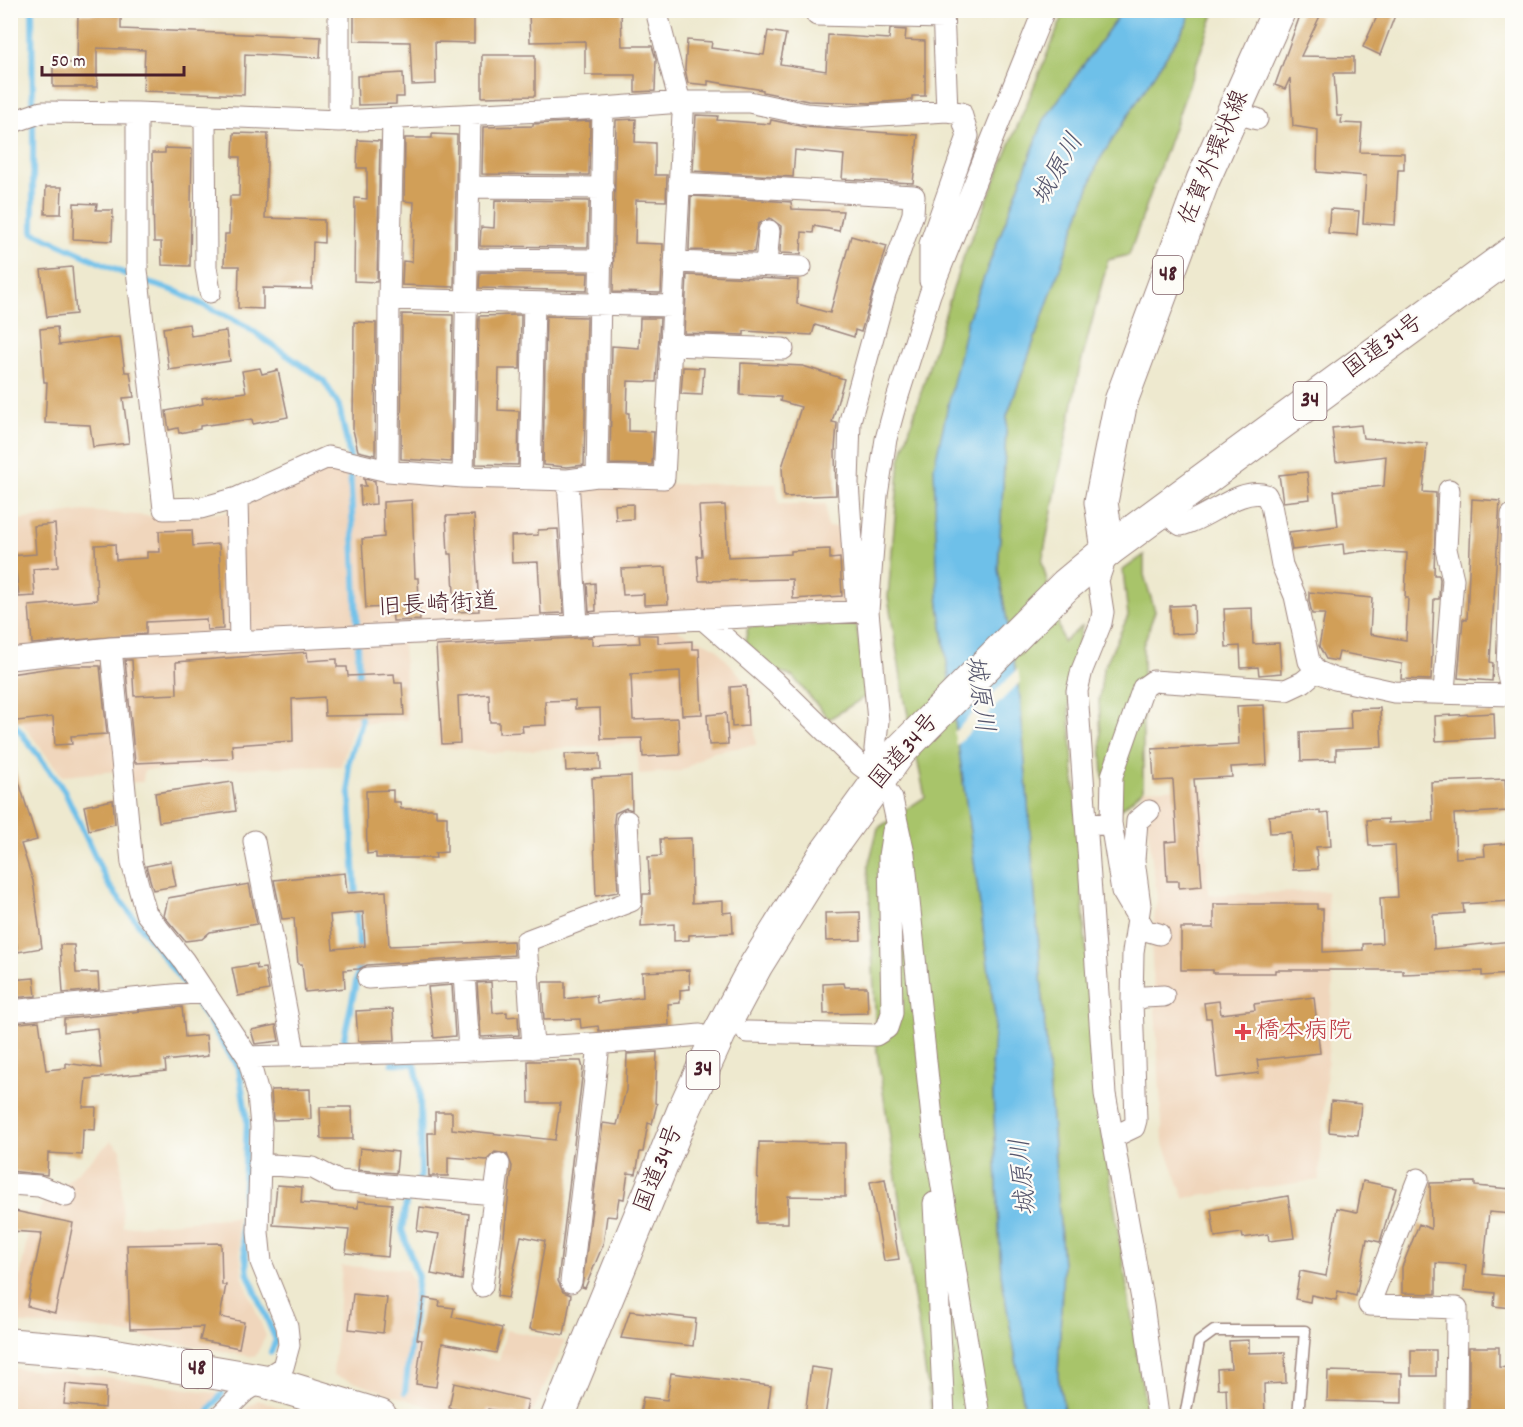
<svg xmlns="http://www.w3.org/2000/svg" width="1523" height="1427" viewBox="0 0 1523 1427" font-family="Dekko,'Klee One',sans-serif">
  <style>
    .built { fill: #f0d6bc }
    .green { fill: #a8c46b; stroke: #79724b; stroke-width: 1.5 }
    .water { fill: #6ec0e9; stroke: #5c708a; stroke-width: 1.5 }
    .pier { fill: #eee9cf }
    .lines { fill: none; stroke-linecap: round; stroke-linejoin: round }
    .stream { stroke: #6ec0e9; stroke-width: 6 }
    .building { fill: #d19f58; fill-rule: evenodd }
    .service-casing { stroke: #9c847d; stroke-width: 13 }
    .minor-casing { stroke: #9c847d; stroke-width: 23 }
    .primary-casing { stroke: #9c847d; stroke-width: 35 }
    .trunk-casing { stroke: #9c847d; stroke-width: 35 }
    .service { stroke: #fff; stroke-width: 10 }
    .minor { stroke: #fff; stroke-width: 21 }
    .primary { stroke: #fff; stroke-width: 33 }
    .trunk { stroke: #fff; stroke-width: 33 }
    .health-dot { fill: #e0444e; stroke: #fdfcf7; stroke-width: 2 }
    .labels { text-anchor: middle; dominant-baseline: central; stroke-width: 4.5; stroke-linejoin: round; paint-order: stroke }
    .shield { fill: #fdfcf7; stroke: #806168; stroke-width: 1.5 }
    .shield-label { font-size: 22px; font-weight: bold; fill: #4a1f2b }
    .street-label { font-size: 24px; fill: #4a1f2b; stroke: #fdfcf7 }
    .health-label { font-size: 24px; fill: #be3a42; stroke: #fdfcf7; text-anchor: start }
    .water-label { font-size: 26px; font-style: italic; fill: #57576e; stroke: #fdfcf7 }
  </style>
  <rect width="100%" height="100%" fill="#fdfcf7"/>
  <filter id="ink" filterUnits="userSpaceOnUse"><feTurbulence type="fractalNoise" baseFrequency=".0167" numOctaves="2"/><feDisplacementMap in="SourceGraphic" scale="12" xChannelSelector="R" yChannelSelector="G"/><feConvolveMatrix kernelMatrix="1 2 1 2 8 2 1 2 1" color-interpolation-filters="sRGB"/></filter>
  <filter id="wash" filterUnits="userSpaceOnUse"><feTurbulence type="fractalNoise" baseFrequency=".008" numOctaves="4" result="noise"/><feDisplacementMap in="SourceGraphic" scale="24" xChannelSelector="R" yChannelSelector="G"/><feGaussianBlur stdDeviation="1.35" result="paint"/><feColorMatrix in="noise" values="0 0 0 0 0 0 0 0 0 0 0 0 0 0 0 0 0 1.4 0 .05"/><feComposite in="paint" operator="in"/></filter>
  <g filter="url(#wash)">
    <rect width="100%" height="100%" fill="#eee9cf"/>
    <path class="built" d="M332 467 670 484H776L779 504H826L827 527H843L848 603 679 610V631L715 647 752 689 756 745 711 752 681 771 639 774 637 743 488 753 438 746 433 641 403 642 407 720 354 724 341 766 144 770 143 782 119 783 117 771 62 776 11 709 10 521 84 511 176 518 226 512Z
      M1203 787 1208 895 1327 891 1333 985 1319 1180 1184 1198 1163 1141 1151 943 1157 897 1143 790Z
      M111 1141 121 1149 123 1227 236 1217 243 1278 266 1336 255 1357 99 1329 11 1323 10 1276H20L28 1235 42 1205Z
      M342 1266 406 1269 413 1280 406 1340 499 1361 506 1330 565 1341 531 1416H456L333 1375Z
      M10 1368 91 1375 222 1394 205 1416H11Z
      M258 1400 306 1416H235Z"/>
    <path class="green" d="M1065 11H1122L1044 120 967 322 938 596 995 1016 992 1069 1001 1274 1026 1416H932L877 1052 868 867 878 828 925 797 904 696 888 597 900 460 961 263Z
      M1189 11H1215L1129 255 1108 260 1079 371 1042 562 1063 642 1082 626 1068 692 1096 1089 1147 1416H1065L1058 1376 1063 1265 1020 698 998 569 1007 416 1098 162 1188 22Z
      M1144 555V575L1155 611 1143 646V790L1121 809 1103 776 1099 700 1103 670 1128 616 1123 570Z
      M856 624 868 695 829 719 793 677 775 670 745 642 748 627Z"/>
    <path class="water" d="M1122 11H1189L1188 22 1098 162 1007 416 998 569 1020 698 1063 1265 1058 1376 1065 1416H1026L1001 1274 992 1069 995 1016 938 596 934 467 967 322 1044 120Z"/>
    <path class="pier" d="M1018 669 1020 682 956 746 954 732Z"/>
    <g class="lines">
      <path class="stream" d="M32 10 33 110
        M33 120V232L132 277
        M142 281 175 291 244 325 324 381 339 406 350 457
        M350 467 357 622
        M358 646 359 684
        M10 718 64 790 108 884 188 989
        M194 998 239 1069 247 1121 242 1231 248 1274 276 1340 271 1352
        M352 1049 344 1038 360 964 348 764 361 722 360 709
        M392 1063 415 1064 420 1092 421 1176 406 1203 402 1230 418 1277 405 1392
        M205 1416 222 1394"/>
    </g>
    <g id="blocks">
      <path class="building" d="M354 10H474V43L435 42 436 84 412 85 410 42 354 41Z
        M529 10H621L622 46H652L656 59 655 91 635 92V75H585V41L530 42Z
        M1302 10 1320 16 1301 56 1354 57V73H1334L1337 116H1342L1341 123 1362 124 1360 152 1404 153V170H1398L1395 225 1363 223 1366 176 1317 172 1318 130 1293 126 1290 78 1285 89 1275 85Z
        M1380 10H1397L1380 55 1363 47Z
        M78 14H121V29L321 37 320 58 245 54 244 95 199 93 143 91 145 50 97 48V87H53V63H77Z
        M890 29 906 30 905 40 925 41V96H912V100L871 103 808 101 763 92V90L708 81V85L688 83 685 69 687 40 712 42 711 48 764 55 768 31 786 34 780 64 826 71 828 35 889 39Z
        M482 55H535V96L482 97Z
        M403 73 404 97H396V104L358 105 357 76Z
        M696 115 718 116 717 120 770 124 771 120 805 127 918 135 913 183 842 179 844 155 795 150 793 177 693 171Z
        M636 119 635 142 655 143V175H667L666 201 636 200 635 243 663 244 661 293 613 292 616 120Z
        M590 121 589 175 482 174 483 127 533 126V124Z
        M234 133 268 134 265 218 324 220V243L313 242 312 289 263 288V309L238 308 239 266H224L225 234H229L230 196H239L240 157H233Z
        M432 134 457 135 454 287 402 285 403 261 412 262 414 202 404 201 405 138H432Z
        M358 140 380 141 377 282 354 281 355 198 367 199V168H357Z
        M165 148 192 149 190 266 162 265 161 242H154L152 153H165Z
        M46 187H62L61 214H45Z
        M691 196 791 202 792 209 843 211 839 231 814 226 813 233 802 232 801 254 780 253 781 226 770 218 758 224 754 252 689 250Z
        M495 200 589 201 588 247 480 246 481 227 494 228Z
        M74 203 97 204 96 210H113L112 241 73 239Z
        M1330 209 1359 211 1357 235 1328 233Z
        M851 236 887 246 861 332 855 330 854 337 815 325 812 335 744 331V335L684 333 687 275 798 280 797 304 830 313Z
        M72 267 76 314 47 317 41 270Z
        M480 272 588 273 587 291 479 288Z
        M402 314 453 315 451 462 401 459Z
        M516 315H521L520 369H499L498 410 519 411 518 465 476 464 479 316Z
        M546 316 587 317 584 465 567 467 543 465Z
        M640 318H660L656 382 628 381 627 413H629V431L654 432 652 465 610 464 612 346 639 348Z
        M354 322 376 323 375 455 358 451 353 430Z
        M189 324 191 336 226 331 230 361 169 370 163 328Z
        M57 327 59 345 120 337 125 372H130L134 397 123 398 129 443 93 447 90 425 45 423 47 382H44L40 329Z
        M741 363 803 366 844 379 832 422 837 423 835 450 836 495 784 497 782 467 801 407 780 401 781 397 740 395Z
        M683 367 704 368 702 395 681 394Z
        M260 368 262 374 278 370 288 417 253 424 252 419 200 426V429L179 433 178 428 169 430 166 411 203 404 202 398 246 392 242 371Z
        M1361 425 1363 438 1427 443 1423 492 1436 493 1434 575H1439L1440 579 1439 599H1434L1431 680 1401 679 1402 664 1339 652 1337 661 1326 659 1319 646 1325 614H1312L1309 600V592L1372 598 1370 634 1406 640 1408 598H1405L1407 553 1364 551 1344 554 1343 544 1292 550 1289 532 1338 526 1334 491 1384 486 1386 456 1336 462 1332 428Z
        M1307 472 1310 499 1283 502 1279 475Z
        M364 479 375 481 376 504 361 505 360 486H366Z
        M1472 499 1500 501 1490 662 1493 663 1492 681 1458 678 1463 619 1467 620Z
        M412 500 415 578H418L420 620 393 621 392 607 366 608 362 539 384 537 383 502Z
        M633 504V519L616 520 615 505Z
        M725 505 728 557 791 554V551L830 549V559L840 558 842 596 793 599 792 579 699 581 697 556H702L699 506Z
        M474 515 479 611 455 612 452 554H448L446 516Z
        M55 524 58 567 33 569 35 596 19 597 16 572 10 573V556L36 554 34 526Z
        M558 529 564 613 541 614 538 562 512 563 511 536 538 535V530Z
        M192 530 193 546 219 544 223 629 207 630 206 619 146 622V634L32 644 29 606 97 600 95 545 115 544 116 560 147 558V552H160L159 531Z
        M666 567 668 604 644 605V594L623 595 621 569Z
        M595 583 596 611 589 612 587 584Z
        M1194 605 1195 633 1171 634 1170 606Z
        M1252 608 1253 644 1279 643 1281 673 1259 675 1258 667 1241 668 1240 646 1226 647 1224 609Z
        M639 635H658V643L692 641V649H699L702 714 682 715 680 671 631 674 633 720 678 718 680 755 643 757 642 738 601 739 600 708 575 709V700L545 701 546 725 522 726 523 732 499 733V722H490L489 694 458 696 460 743 442 744 436 646 592 637V645L640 643Z
        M307 652 308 661 337 659V667H347L348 676 394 674 395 683H402L404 715 325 716 324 697 292 699 293 741 232 745 233 758 228 759 135 763 125 660H132L134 696 177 694 176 662Z
        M65 666H100L107 734 71 736 72 744 55 745 53 717 17 721 10 709V674Z
        M746 686 748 726 732 727 730 687Z
        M1264 705 1267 765 1231 767 1232 777 1194 779 1202 886 1179 888V881H1167L1165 842 1177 841 1173 780 1154 781 1152 749 1239 744 1237 706Z
        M1380 708 1382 747 1336 749V760L1301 761 1300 732 1351 729 1350 709Z
        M726 713 728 744 709 745 707 715Z
        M1494 713 1495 738 1436 741 1435 716Z
        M600 753 601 769 566 771 565 754Z
        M10 766H14L37 840 21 844 33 881 42 948 18 952 10 907Z
        M631 776 632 810 626 808 615 813 614 821 618 892 596 896 592 778Z
        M1505 779 1507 811 1454 814 1456 858 1485 856 1484 845 1511 843 1512 901 1463 904 1464 913 1433 915 1434 949 1512 941V974L1482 976V971L1403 974V970H1275V973H1213V970H1181V928H1214V904H1317V909H1323V952L1363 950V944L1382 943 1380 898 1398 897 1395 845 1369 846 1367 820 1388 819V823L1433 821 1431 782Z
        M232 782 236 811 159 822 155 793Z
        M393 790V802H400L401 809H436V816H447V852L435 853 436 858H376V853L367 854 366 791Z
        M113 800 115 824 89 830 84 806Z
        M1320 810V814L1329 813 1331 846 1316 847 1318 869 1293 870 1291 832 1270 833 1269 816Z
        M691 838 692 903 723 901V913L732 912 733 933 689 935V940L674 941V924L641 926 643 894H650L648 857 661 856 660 839Z
        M171 861 176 886 153 890 146 866Z
        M345 873 347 893 386 891 389 946 513 941 514 955 367 965 359 969 344 970 345 988 305 992 302 964H298L294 918 282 919 274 880ZM363 912 365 946 333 949 330 915Z
        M249 884 257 924 210 932 202 939 185 941 164 916 168 898Z
        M860 912 861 940 826 941 825 913Z
        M60 945H74L76 973H98L99 990 63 993Z
        M256 964 257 969 265 968 269 990 238 996 232 968Z
        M689 970 690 989 680 990V1003L668 1004 669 1025 599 1031 598 1026 581 1028 580 1019 544 1020 542 982H565V999L596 995 597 1003 643 997 642 972Z
        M34 978 36 996 10 998V980Z
        M491 982 493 1013 507 1012V1017L518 1016 519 1035 481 1037 477 983Z
        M844 983 845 987H867L868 1013 824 1014 823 984Z
        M452 985 455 1036 434 1038 428 987Z
        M1314 997 1320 1053 1257 1060 1259 1073 1217 1078 1211 1018H1206L1204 1003 1219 1001 1221 1014 1255 1010 1254 1004Z
        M182 1007 185 1037 206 1035 208 1056 165 1061 166 1071 86 1079 83 1107H96L95 1130 83 1129 82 1155 48 1153 47 1175 10 1171V1024L39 1021 46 1070 66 1068V1063L101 1068 97 1028 64 1032V1019Z
        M393 1009 395 1040 358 1041 356 1011Z
        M276 1025 279 1041 255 1044 251 1030Z
        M657 1052 655 1103 657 1104 652 1124 648 1123 643 1152H640L636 1174 628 1173 624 1199 619 1198 616 1217 607 1216 603 1245 585 1288 582 1287 603 1123 617 1125 626 1090 627 1054Z
        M528 1061H581L583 1068 558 1281 563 1292 571 1295 564 1335 530 1329 545 1241 521 1236 508 1298 497 1296 512 1166 507 1154 495 1152 487 1160 448 1157V1176H429L428 1133H435V1112H452V1129L555 1140 560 1103H529Z
        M310 1089 311 1119 273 1120 271 1090Z
        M1331 1101 1361 1104 1358 1135 1329 1132Z
        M320 1107H352L353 1139H321Z
        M759 1142 845 1143V1197L788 1196V1223H756Z
        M360 1148 398 1152 396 1173 358 1170Z
        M885 1179 899 1259 884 1261 870 1182Z
        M1363 1181 1396 1188 1380 1242 1367 1239 1356 1296 1338 1291 1336 1300 1311 1295 1310 1302 1295 1299 1300 1271 1326 1276 1337 1208 1357 1212Z
        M1475 1182V1186L1512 1189V1214L1489 1212 1483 1274 1512 1277V1308L1494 1306 1495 1293 1464 1290 1466 1265 1436 1263V1294L1402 1293V1267L1419 1224 1431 1229 1430 1183Z
        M277 1185 302 1187 301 1203 358 1208V1201L392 1204 388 1257 346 1253 349 1230 273 1225Z
        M1288 1196 1294 1238 1269 1241 1268 1234 1243 1238 1242 1233 1215 1237 1211 1210Z
        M420 1207 469 1214 462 1280 431 1274 439 1234 417 1231Z
        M10 1210 73 1223 55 1313 27 1306 42 1233 10 1231Z
        M221 1243 222 1285H226L220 1317 244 1322 239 1348 200 1340 203 1327 130 1329 127 1245Z
        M353 1294 387 1298 383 1333 349 1329Z
        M424 1298 440 1301 439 1306 454 1308 452 1317 502 1328 496 1353 442 1343 436 1387 416 1384 422 1340 417 1339Z
        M630 1311 696 1319 693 1346 621 1338Z
        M1249 1340V1353L1285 1352 1286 1383 1264 1384 1265 1416H1227L1226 1388 1218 1389 1217 1369 1231 1368 1229 1341Z
        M1469 1347H1499V1367L1512 1368V1416H1469Z
        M1411 1350H1436V1376H1411Z
        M811 1367 832 1370 825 1416H805Z
        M1328 1371 1402 1373V1403L1327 1401Z
        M671 1373 771 1386 767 1416H640L643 1397 667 1400Z
        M454 1383 528 1400 525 1416 488 1409 486 1415 449 1408Z
        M66 1384 106 1388 105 1408 64 1404Z"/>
    </g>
  </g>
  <g filter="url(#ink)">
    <use href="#blocks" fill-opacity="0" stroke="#9c847d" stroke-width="1.5"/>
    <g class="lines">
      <g class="service-casing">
        <path id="service" d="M1185 1416 1199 1342 1214 1331H1305L1298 1416"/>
      </g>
      <g class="minor-casing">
        <path id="minor" d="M339 10V121
          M943 10 947 111
          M817 15 943 18
          M1233 112 1257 119
          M137 113V270L164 509 201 508 237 498 328 457 388 471 463 477 568 480 597 476 664 478 683 114 656 10
          M205 116 206 267 210 292
          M393 119 389 299 672 306
          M10 123 42 112 137 113 339 121 603 108 681 102H749L806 114 847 117 947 111 961 113 968 136 930 244V281
          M679 183 914 196 913 214 885 293 850 421 848 483 856 599 868 611
          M469 187 603 188
          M468 259 602 260
          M675 262 801 267
          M766 265 769 231
          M670 345 783 349
          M388 471 389 299
          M597 476 603 108
          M463 477 470 116
          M530 478 534 303
          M568 480 577 624
          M237 498 240 641
          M1162 511 1181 525C1208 519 1240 486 1266 495L1271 505 1282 565 1295 596 1309 661 1316 671 1335 679 1394 692 1512 695
          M1512 515 1507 671 1512 692
          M1107 554 1098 580 1103 612 1101 623 1082 670 1077 691 1105 1094 1143 1305 1158 1416
          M702 618 775 682 860 765 879 779
          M111 648 132 863 146 913 184 961 248 1057 258 1094 261 1127 258 1232 261 1262 287 1326 289 1345 283 1367 243 1393 220 1416
          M10 659 111 648 868 611
          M1444 691 1453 579 1446 549 1449 490
          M1111 823 1122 891 1145 930 1159 934
          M1088 825 1111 823 1112 776 1143 688 1153 681 1286 690 1303 682 1316 671
          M254 841 295 1056
          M464 973 469 1051
          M368 978 529 967
          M1132 1001 1133 952 1140 905 1134 860 1137 821 1149 811
          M10 1011 204 992
          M747 1032 876 1035 887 1028 892 1013 889 856 893 831
          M533 1048 526 941 631 901 627 821
          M248 1057C399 1053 550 1050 700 1035
          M1113 1137 1134 1127 1136 1120 1132 1001 1144 997 1164 996
          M259 1164 313 1168 338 1181 495 1194
          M1418 1179 1369 1305 1457 1308 1456 1416
          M10 1184 39 1186 66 1196
          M934 1203 944 1416
          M571 1282 599 1045
          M482 1286 499 1164
          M979 1416 934 1137 904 854 892 799 879 779 875 749 878 721 868 611 877 495 886 439 897 399 930 294 1044 10"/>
      </g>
      <g class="primary-casing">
        <path id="primary" d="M1108 550 1101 502 1121 401 1203 180 1279 10
          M10 1345 95 1352 264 1381 380 1416"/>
      </g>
      <g class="trunk-casing">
        <path id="trunk" d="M558 1416 684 1110 719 1034 756 965 824 856 900 751 1066 585 1108 550 1512 253"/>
      </g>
      <use href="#service" class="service"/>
      <use href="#minor" class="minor"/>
      <use href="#primary" class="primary"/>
      <use href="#trunk" class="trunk"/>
    </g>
  </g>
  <path class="health-dot" d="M1240 1023h6v6h6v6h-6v6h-6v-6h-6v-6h6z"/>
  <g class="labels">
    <g class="shield">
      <rect x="1153" y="256" width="30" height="38" rx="4.5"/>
      <rect x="1293.5" y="382" width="33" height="38" rx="4.5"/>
      <rect x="686.5" y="1051" width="33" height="38" rx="4.5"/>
      <rect x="182" y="1350" width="30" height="38" rx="4.5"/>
    </g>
    <g class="shield-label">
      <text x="1168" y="275">48</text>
      <text x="1310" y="401">34</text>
      <text x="703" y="1070">34</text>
      <text x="197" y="1369">48</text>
    </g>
    <g class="street-label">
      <text transform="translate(1215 158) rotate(-67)">佐賀外環状線</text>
      <text transform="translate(1384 347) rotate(-36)">国道34号</text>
      <text transform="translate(438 606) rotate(-3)">旧長崎街道</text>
      <text transform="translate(905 752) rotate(-49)">国道34号</text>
      <text transform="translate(660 1169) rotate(-68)">国道34号</text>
    </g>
    <g class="health-label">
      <text x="1256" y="1032">橋本病院</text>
    </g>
    <g class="water-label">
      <text transform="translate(1059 170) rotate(-60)">城原川</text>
      <text transform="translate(978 694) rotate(82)">城原川</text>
      <text transform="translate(1025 1177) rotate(-95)">城原川</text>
    </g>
  </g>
  <rect width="1523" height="1427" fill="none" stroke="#fdfcf7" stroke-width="36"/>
  <path d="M42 66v9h142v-9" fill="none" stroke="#4a1f2b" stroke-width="3"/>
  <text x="51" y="66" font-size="18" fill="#4a1f2b" stroke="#fdfcf7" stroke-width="4.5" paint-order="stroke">50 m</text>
</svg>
